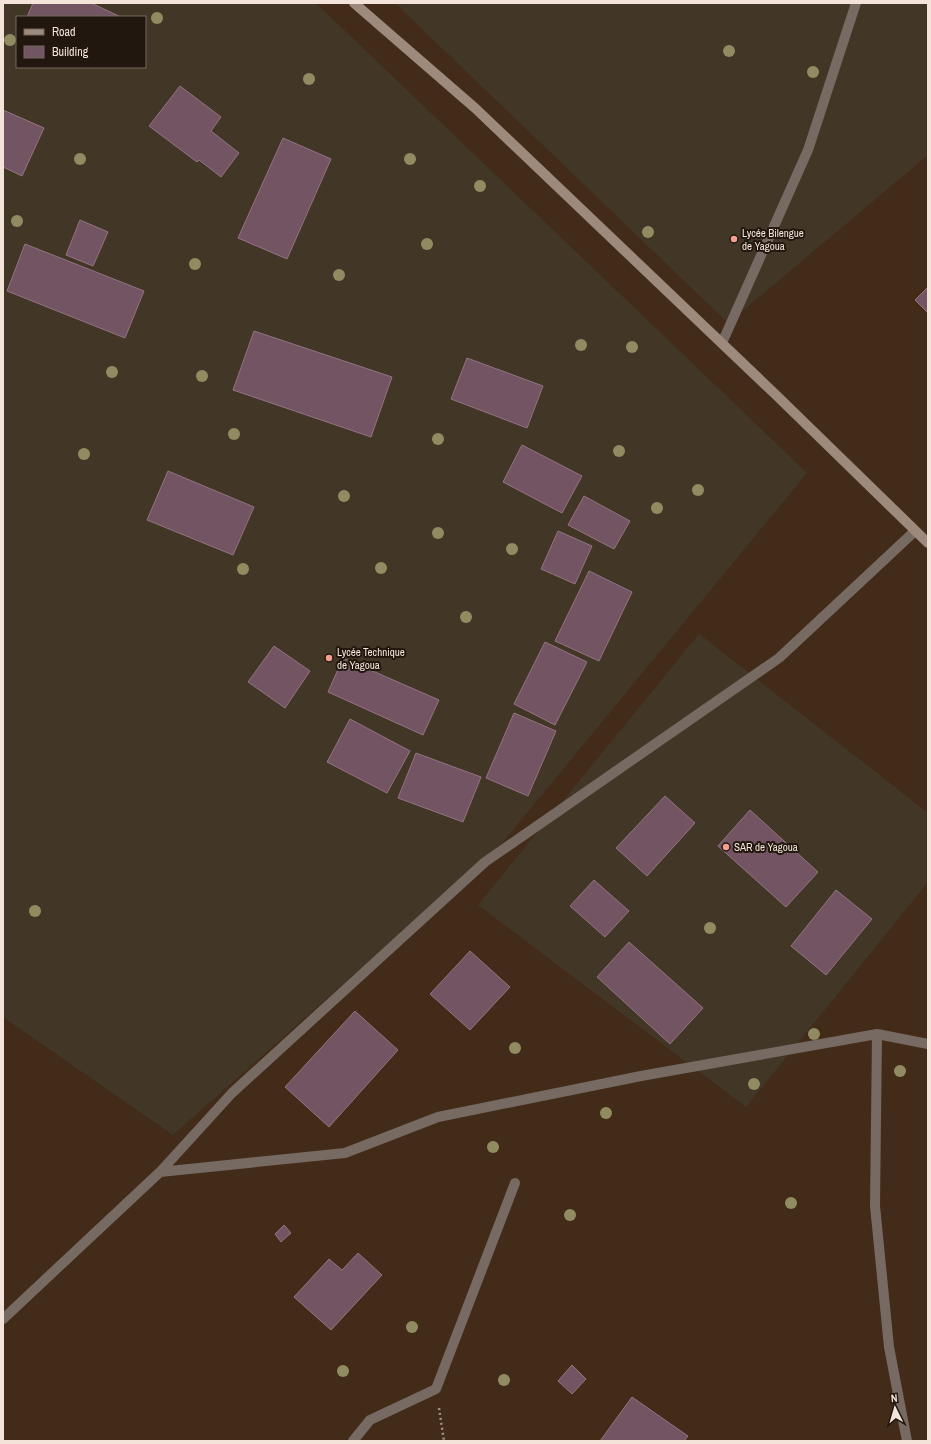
<svg xmlns="http://www.w3.org/2000/svg" width="931" height="1444" viewBox="0 0 931 1444" font-family="'Archivo Narrow',sans-serif">
  <style>
    .education { fill: #423727; fill-rule: evenodd }
    .building { fill: #735462; stroke: #947381 }
    .lines { fill: none; stroke-linecap: round; stroke-linejoin: round }
    .path { stroke: #a49082; stroke-width: 2.5; stroke-dasharray: 2 3; stroke-linecap: butt }
    .street { stroke: #776a62; stroke-width: 10 }
    .secondary { stroke: #9e8a7d; stroke-width: 10 }
    .tree { fill: #918b61 }
    .poi-dot { fill: #f59d8f; stroke: #21170f; stroke-width: 1.5 }
    .labels { text-anchor: middle; dominant-baseline: central; stroke-width: 4; stroke-linejoin: round; paint-order: stroke }
    .poi-label { font-size: 11px; fill: #f3e3d8; stroke: #21170f; text-anchor: start }
  </style>
  <rect width="100%" height="100%" fill="#432b19"/>
  <path class="education" d="M3 3H316L807 473 503 842 173 1135 3 1017ZM17 17H145V67H17Z
    M395 3H928V155L728 323Z
    M699 634 928 813V882L746 1107 478 905Z"/>
  <path class="building" d="M33 3H91L121 17H27Z
    M180 86 221 117 211 131 239 153 221 177 199 160 197 162 149 126Z
    M3 110 44 128 22 176 3 167Z
    M283 138 331 159 287 259 238 238Z
    M80 220 108 232 93 266 66 255Z
    M25 244 144 291 125 338 7 291Z
    M928 287V313L915 300Z
    M254 331 392 377 371 437 233 390Z
    M467 358 543 386 527 428 451 399Z
    M522 445 582 476 562 513 503 482Z
    M168 471 254 507 233 555 147 520Z
    M584 496 630 521 614 549 568 525Z
    M558 531 592 546 575 584 541 569Z
    M589 571 632 592 599 661 555 641Z
    M545 642 587 662 555 725 514 704Z
    M274 646 310 671 285 708 248 682Z
    M343 658 439 700 423 735 328 692Z
    M514 713 556 731 528 796 486 778Z
    M350 719 410 751 387 793 327 762Z
    M416 753 481 777 463 822 398 798Z
    M665 796 695 823 647 876 616 848Z
    M750 810 818 872 786 907 718 846Z
    M594 880 629 911 605 937 570 906Z
    M836 890 872 919 826 975 791 946Z
    M629 942 703 1008 670 1044 597 977Z
    M470 951 510 987 470 1030 430 994Z
    M355 1011 398 1050 329 1127 285 1087Z
    M284 1225 291 1233 281 1242 275 1234Z
    M358 1253 382 1275 331 1330 294 1297 329 1259 342 1270Z
    M572 1365 586 1379 572 1394 558 1381Z
    M632 1397 688 1436 684 1441H600Z"/>
  <g class="lines">
    <path class="path" d="M439 1408 444 1441"/>
    <path class="street" d="M722 343 808 150 856 3
      M877 1034 875 1206 889 1347 907 1441
      M160 1172 345 1153 438 1117 641 1076 877 1034 928 1044
      M3 1319 160 1172 232 1093 485 862 779 658 915 531
      M353 1441 370 1420 436 1389 515 1183"/>
    <path class="secondary" d="M354 3 475 108 774 393 928 543"/>
  </g>
  <g class="tree">
    <circle cx="157" cy="18" r="6"/>
    <circle cx="10" cy="40" r="6"/>
    <circle cx="729" cy="51" r="6"/>
    <circle cx="813" cy="72" r="6"/>
    <circle cx="309" cy="79" r="6"/>
    <circle cx="80" cy="159" r="6"/>
    <circle cx="410" cy="159" r="6"/>
    <circle cx="480" cy="186" r="6"/>
    <circle cx="17" cy="221" r="6"/>
    <circle cx="648" cy="232" r="6"/>
    <circle cx="427" cy="244" r="6"/>
    <circle cx="195" cy="264" r="6"/>
    <circle cx="339" cy="275" r="6"/>
    <circle cx="581" cy="345" r="6"/>
    <circle cx="632" cy="347" r="6"/>
    <circle cx="112" cy="372" r="6"/>
    <circle cx="202" cy="376" r="6"/>
    <circle cx="234" cy="434" r="6"/>
    <circle cx="438" cy="439" r="6"/>
    <circle cx="619" cy="451" r="6"/>
    <circle cx="84" cy="454" r="6"/>
    <circle cx="698" cy="490" r="6"/>
    <circle cx="344" cy="496" r="6"/>
    <circle cx="657" cy="508" r="6"/>
    <circle cx="438" cy="533" r="6"/>
    <circle cx="512" cy="549" r="6"/>
    <circle cx="381" cy="568" r="6"/>
    <circle cx="243" cy="569" r="6"/>
    <circle cx="466" cy="617" r="6"/>
    <circle cx="35" cy="911" r="6"/>
    <circle cx="710" cy="928" r="6"/>
    <circle cx="814" cy="1034" r="6"/>
    <circle cx="515" cy="1048" r="6"/>
    <circle cx="900" cy="1071" r="6"/>
    <circle cx="754" cy="1084" r="6"/>
    <circle cx="606" cy="1113" r="6"/>
    <circle cx="493" cy="1147" r="6"/>
    <circle cx="791" cy="1203" r="6"/>
    <circle cx="570" cy="1215" r="6"/>
    <circle cx="412" cy="1327" r="6"/>
    <circle cx="343" cy="1371" r="6"/>
    <circle cx="504" cy="1380" r="6"/>
  </g>
  <g class="poi-dot">
    <circle cx="734" cy="239" r="4"/>
    <circle cx="329" cy="658" r="4"/>
    <circle cx="726" cy="847" r="4"/>
  </g>
  <g class="labels">
    <g class="poi-label">
      <text x="742" y="233">Lycée Bilengue<tspan x="742" dy="13">de Yagoua</tspan></text>
      <text x="337" y="652">Lycée Technique<tspan x="337" dy="13">de Yagoua</tspan></text>
      <text x="734" y="847">SAR de Yagoua</text>
    </g>
  </g>
  <rect width="931" height="1444" fill="none" stroke="#f3e3d8" stroke-width="8"/>
  <rect x="16" y="16" width="130" height="52" fill="#21170f" stroke="#75695f"/>
  <rect x="24" y="29" width="20" height="6" fill="#9e8a7d" stroke="#75695f"/>
  <text x="52" y="36" font-size="12" fill="#f3e3d8">Road</text>
  <rect x="24" y="46" width="20" height="12" fill="#735462" stroke="#75695f"/>
  <text x="52" y="56" font-size="12" fill="#f3e3d8">Building</text>
  <g transform="translate(895 1408) rotate(355)" stroke="#21170f" stroke-width="3" paint-order="stroke">
  <path d="M0-3L7 15L0 10L-7 15Z" fill="#f3e3d8"/>
  <text y="-6" font-size="11" font-weight="bold" text-anchor="middle" fill="#f3e3d8">N</text>
  </g>
</svg>
